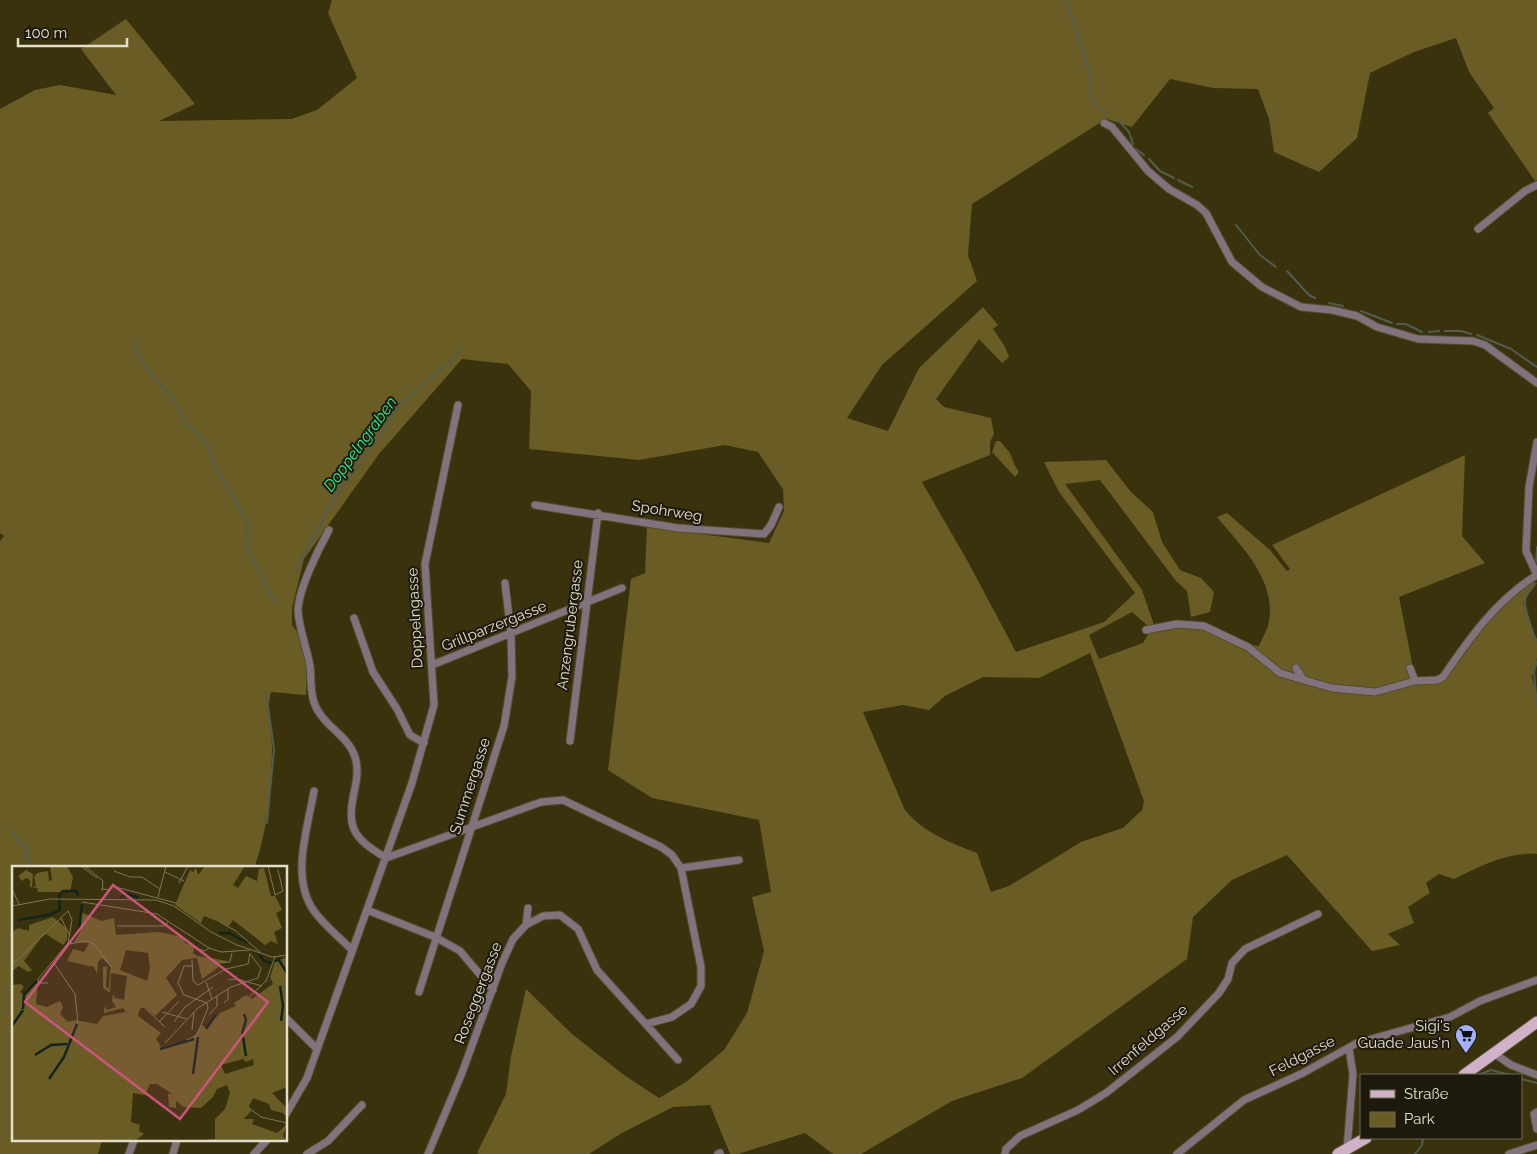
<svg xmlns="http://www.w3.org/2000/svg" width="1537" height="1154" viewBox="0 0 1537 1154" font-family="Raleway,sans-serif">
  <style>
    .green { fill: #695c24; fill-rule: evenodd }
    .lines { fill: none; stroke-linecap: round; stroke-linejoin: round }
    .stream { stroke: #515d4f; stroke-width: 2 }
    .street-casing { stroke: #554e2b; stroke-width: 9 }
    .primary-casing { stroke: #554e2b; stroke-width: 13 }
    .street { stroke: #81727d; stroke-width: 7 }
    .primary { stroke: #d0b1c7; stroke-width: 11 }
    .labels { text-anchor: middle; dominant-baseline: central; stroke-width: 4; stroke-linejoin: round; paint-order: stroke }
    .street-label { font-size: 15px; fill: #e4dfcb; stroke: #1e1a0b }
    .poi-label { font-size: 15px; fill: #e4dfcb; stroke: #1e1a0b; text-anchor: end }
    .water-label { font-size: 16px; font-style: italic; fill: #29f397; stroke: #1e1a0b }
    .inset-river { fill: none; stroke: #12251a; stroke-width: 2.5 }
    .inset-road { fill: none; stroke: #7e7758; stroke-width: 1 }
    .view { fill: #cc547d; fill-opacity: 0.15; stroke: #cc547d; stroke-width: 2.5 }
    .inset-edge { fill: none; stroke: #e4dfcb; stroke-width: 2.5 }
  </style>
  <rect width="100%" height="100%" fill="#3a320c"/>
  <path class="green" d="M332 0H1537V180L1535 181 1488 113 1494 108 1469 72 1456 38 1414 52 1370 73 1357 138 1319 172 1274 152 1269 119 1258 89 1213 88 1170 79 1132 127 1106 119 972 204 968 255 977 281 882 365 847 418 888 431 919 368 983 307 998 325 993 329 1004 345 1009 357 1002 363 979 339 936 399 944 407 991 418 994 434 990 442V455L922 482 967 560 1016 652 1104 622 1135 593 1059 492 1044 462 1106 460 1131 492 1153 512 1162 542 1180 570 1201 578 1214 592 1210 612 1191 617 1187 591 1176 581 1100 480 1065 484 1142 590 1154 625 1149 627 1132 612 1089 635 1099 659 1143 643 1150 631C1171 628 1190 626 1210 631 1227 635 1241 645 1259 646 1262 638 1268 629 1269 621 1276 579 1241 546 1217 517L1227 513 1270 550 1287 571 1290 569 1272 545 1465 455 1462 536 1485 563 1399 597 1415 678H1447C1467 640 1496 610 1528 582L1537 583 1523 602 1537 642V658L1532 677 1537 695V854C1506 852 1481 866 1454 879L1439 874 1426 883 1430 893 1408 907 1414 923 1388 934 1400 945 1372 951 1287 855 1232 880 1193 917 1187 959 1022 1078 952 1101 861 1154H833L805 1133 738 1154H730L710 1105 673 1107 622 1133 589 1154H479L477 1153 506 1094 511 1056 526 989 572 1034 624 1075 659 1098 686 1082 724 1050 747 1013 764 951 752 897 771 892 759 820 652 798 608 770 631 579 645 573 647 527 769 543 784 511 783 489 758 452 725 445 639 460 529 449 531 391 508 364 462 359 379 454 304 559 292 608V625C309 644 307 670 306 695L271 692C265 715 273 731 272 753 271 788 267 836 254 868H14V1140H102L98 1154H0V541L4 536 0 533V109L35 90 60 85 116 95 81 49 126 19 195 104 159 121 292 119 317 110 357 78 328 13ZM1090 653 1144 801 1142 810 1123 828 1081 842 1009 886 991 892 977 853C949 842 924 833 905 810L863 712 903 705 929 710 945 696 983 677 1039 678Z
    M996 441H1000L1010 453 1015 466 1019 472 1015 477 992 452Z"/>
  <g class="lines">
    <path class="stream" d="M1066 0 1091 77 1090 96 1098 107 1107 114
      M1118 120 1129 132 1133 144
      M1136 149 1144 155
      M1149 159 1160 171 1174 178
      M1178 180 1192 187
      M1236 225 1260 255 1276 267
      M1287 271 1309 295 1315 298
      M1329 303 1343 306
      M1361 311 1392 323
      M1397 324H1406L1422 332
      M1445 331H1461L1471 334
      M1429 332 1439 331
      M1477 335 1511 349 1537 367
      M132 343 147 369 174 400 186 423 207 444 216 468 246 520 248 550 275 603
      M1536 562 1537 547
      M296 570 335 497 381 435 397 407 455 357 461 347
      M1534 582C1530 588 1526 593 1525 601 1524 607 1533 635 1537 641
      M1537 661 1534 672 1537 706
      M266 692 274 749 267 823
      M13 831 19 843 27 846V858L33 868
      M1478 1075 1491 1070 1510 1075
      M1521 1079 1537 1083
      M1415 1154 1422 1145 1423 1138"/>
    <g class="street-casing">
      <path id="street" d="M1104 123 1112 127 1148 171 1169 189 1197 205 1206 213 1232 262 1262 287 1301 307 1332 310 1357 316 1377 327 1418 339 1473 341 1485 345 1537 383
        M1478 229 1525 191 1537 185
        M1537 442 1529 487 1526 551 1537 575
        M535 505 678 528 764 534 771 525 779 507
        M329 530C319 548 298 590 298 611 299 629 307 648 310 666 312 683 309 699 320 714 331 730 349 738 355 757 358 766 357 779 355 788 346 828 352 837 386 858L541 802 563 800 661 847 672 855 681 868 701 967V986L691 1004 672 1017 646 1024
        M354 618 373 672 397 709 410 735 424 743
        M1146 630 1177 624 1204 626 1248 647 1280 673 1332 688 1375 692 1415 681 1437 680 1443 677C1469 639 1497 599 1537 575
        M432 665 622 588
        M1296 668 1303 679
        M1410 668 1415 681
        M570 741 598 513
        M314 791C308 827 290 878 314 911 324 925 339 937 351 949
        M681 868 739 860
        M367 910 435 937 460 951 493 990
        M526 925 528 908
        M419 992 504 726 512 677 511 634 505 583
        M286 1018 317 1049
        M1495 1054 1511 1065 1537 1075
        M1537 1112 1534 1114 1537 1129
        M286 1114 307 1078 412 783 434 705 425 564 458 405
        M1347 1149 1353 1074 1349 1048
        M129 1154 134 1140
        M173 1154 177 1140
        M254 1154 267 1140
        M307 1154 328 1141 362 1105
        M428 1154 462 1073 502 963 513 939 526 925 543 916 560 915 578 929 597 970 678 1060
        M718 1154 720 1153
        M1005 1154 1006 1149 1020 1136 1078 1110 1106 1093 1177 1037 1219 993 1228 979 1232 963 1245 949 1318 914
        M1177 1154 1244 1100 1303 1073 1357 1043 1450 1017 1480 1001 1537 980
        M1509 1154 1537 1145"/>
    </g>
    <g class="primary-casing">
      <path id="primary" d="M1464 1075 1537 1022
        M1338 1154 1366 1138"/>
    </g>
    <use href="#street" class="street"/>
    <use href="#primary" class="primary"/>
  </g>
  <defs>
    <g id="supermarket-pin" transform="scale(1.125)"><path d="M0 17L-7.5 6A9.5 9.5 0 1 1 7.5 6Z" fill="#a5b1fc" stroke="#1e1a0b"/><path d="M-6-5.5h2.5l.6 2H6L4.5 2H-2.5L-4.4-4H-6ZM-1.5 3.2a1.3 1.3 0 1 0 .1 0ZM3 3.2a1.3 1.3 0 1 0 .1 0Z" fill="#111"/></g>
  </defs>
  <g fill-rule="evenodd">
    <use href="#supermarket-pin" x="1466" y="1035"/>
  </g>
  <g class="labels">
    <g class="street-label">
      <text transform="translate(667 511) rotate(9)">Spohrweg</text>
      <text transform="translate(415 618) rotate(-93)">Doppelngasse</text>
      <text transform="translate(570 625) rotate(-83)">Anzengrubergasse</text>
      <text transform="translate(494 626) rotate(-22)">Grillparzergasse</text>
      <text transform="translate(470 786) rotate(-72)">Summergasse</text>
      <text transform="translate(478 993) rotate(-69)">Roseggergasse</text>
      <text transform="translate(1148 1040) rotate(-41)">Irrenfeldgasse</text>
      <text transform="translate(1302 1056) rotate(-27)">Feldgasse</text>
    </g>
    <g class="poi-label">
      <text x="1450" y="1026">Sigi's<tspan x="1450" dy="17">Guade Jaus'n</tspan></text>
    </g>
    <g class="water-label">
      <text transform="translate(360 444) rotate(-54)">Doppelngraben</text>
    </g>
  </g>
  <g transform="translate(12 866)">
    <rect width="275" height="275" fill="#3a320c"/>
    <path d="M38 0H55L61 11 58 26H26L25 22 18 21V14L14 12 10 15 6 10 14 4 21 8 20 21 24 20 22 11 25 7 36 5 37 15 40 14ZM193 0H233L221 19 226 22 234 10 245 15 247 3 252 2 259 30H263L270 44 264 47 270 62 262 66 266 78 259 75 253 79 221 54 217 60 192 50 189 57 203 67 163 39 178 4 181 6 184 2 186 9ZM69 46 89 55 102 52 104 69 147 66 171 71 173 77 182 80 181 87 185 90 217 95 206 97 208 100 190 113 185 92 170 94 154 112 165 129 143 150 132 140 128 142 126 150 149 167 144 173 149 181 180 173 190 159 194 162 208 147 224 140 222 137 234 129 240 133 261 118 258 111 263 96 275 91V221L260 227 275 242V247L273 250 271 247 259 244 257 238 241 232 237 240 239 245 232 253H242L240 258 265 267 275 258 271 270 275 275H180L203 273V253L213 243 218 227 215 219 205 223 201 231 189 242 172 241 164 235V242L157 241 156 228H160L145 218H138L133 229 121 227 119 256 128 259 127 265 132 268 123 275H0V119L9 118 12 121 8 126 12 129 26 114 24 138 35 141 48 135 51 141 48 148 56 156 63 154 85 158 91 150 114 146 111 142 92 147V144L93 140 95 144 104 141 100 135 101 128 103 132 112 134 115 110 99 107 98 127 91 122V101L95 100 94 121 97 123 98 106 99 101 90 92 86 96 85 108 82 101 55 95 61 83 72 86 77 77 60 76 67 63ZM114 84 136 87 138 102 135 115 108 104ZM231 193 234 196 241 193 242 199 213 208 209 199ZM41 51 55 63V74L51 79 34 68 45 58 28 73 12 95 20 104 16 106 7 100 0 105V66L6 62 17 65V59Z" fill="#695c24" fill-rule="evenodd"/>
    <path class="inset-river" d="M108 32 115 28 127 32M6 54 37 49 48 44 47 30 51 25H65L66 30M207 67H217L236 77M60 76 67 65 70 38M247 88 252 95 259 97M262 95 267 94 275 107M268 120 271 140 269 155M11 143 12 129 25 115M0 160 11 144M194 163 204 149M230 168 234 154 232 148M231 171 234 190M148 183 182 173M23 189 39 179 55 178M181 208 186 171M37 213 52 191 65 158"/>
    <path class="inset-road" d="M69 0 85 12M73 0 91 15 90 25M256 0 263 29 271 25 266 4M102 5 118 11H130L148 23M153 6 172 15M167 17 176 0M0 23 7 38M90 23 98 24 100 20 164 37M146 31 154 0M70 36 145 48 197 82 209 86 238 84M0 40 38 33 144 34 162 40 199 66 225 79 260 91 275 89M49 52 58 70M208 56 224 65 249 87M105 60H152L156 56M56 77 42 97 63 128 66 157M57 78 74 75 82 78 100 102M183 82 193 85 197 82M180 94 181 115 186 119 214 103 236 98 238 87M205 97 218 96 220 87M0 99 56 45M216 114 225 113 250 120M194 116 200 133M36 117H27L26 113 56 77 60 54 56 45M237 131 254 115 263 91M212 137 216 133V123M128 142 132 141 153 161M150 146 175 153M197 149 205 140V130M147 156 167 135M162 156 173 141 201 121M180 164 182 146M175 174 185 169 196 142 195 137 172 129 166 117 172 100H181M153 177 186 142 219 121 246 112 249 102 238 88M238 243 249 251 275 257"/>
    <path class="view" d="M101 19 256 136 168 253 13 136Z"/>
    <rect width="275" height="275" class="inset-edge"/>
  </g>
  <rect x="1360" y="1074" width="162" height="65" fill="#1e1a0b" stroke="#6d6958"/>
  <rect x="1370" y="1090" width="25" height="8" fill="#d0b1c7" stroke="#6d6958"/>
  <text x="1404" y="1099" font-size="15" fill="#e4dfcb">Straße</text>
  <rect x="1370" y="1112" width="25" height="15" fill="#695c24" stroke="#6d6958"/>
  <text x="1404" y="1124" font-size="15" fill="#e4dfcb">Park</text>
  <path d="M18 38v8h109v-8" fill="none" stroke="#e4dfcb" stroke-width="2.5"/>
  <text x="25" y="38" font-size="15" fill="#e4dfcb" stroke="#1e1a0b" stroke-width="4" paint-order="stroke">100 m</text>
</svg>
